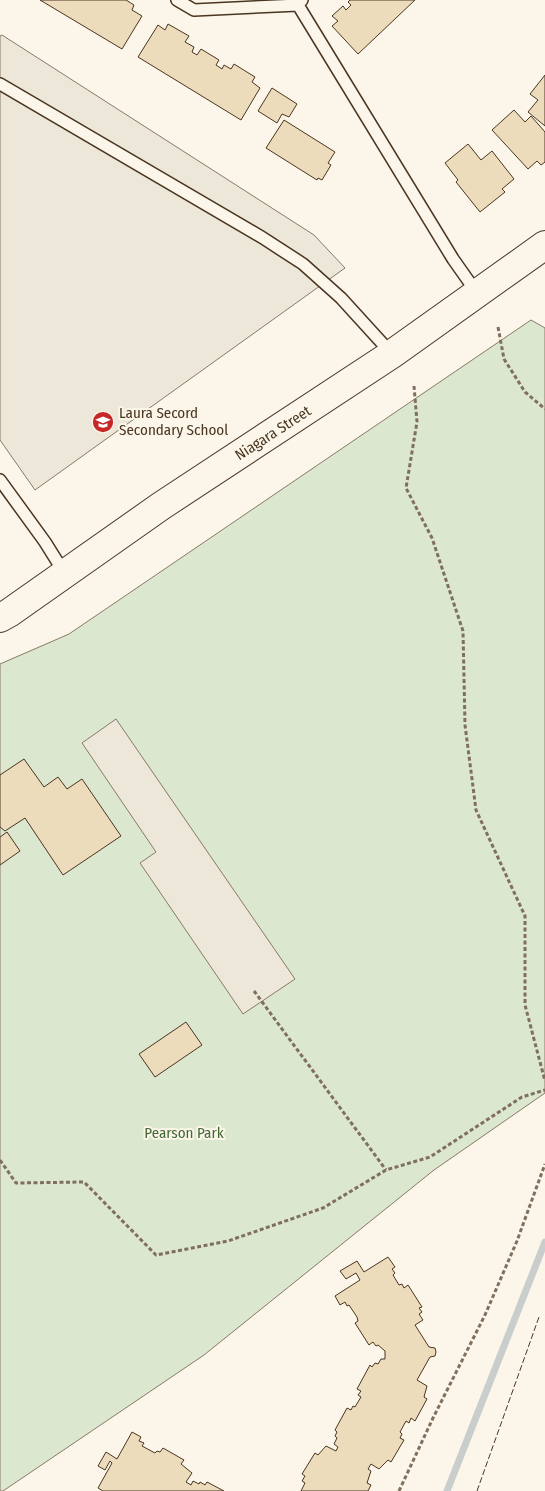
<svg xmlns="http://www.w3.org/2000/svg" width="545" height="1491" viewBox="0 0 545 1491" font-family="'Fira Sans Condensed',sans-serif">
  <style>
    .green { fill: #dce7d0; stroke: #887966 }
    .parking { fill: #ede7d9; stroke: #887966 }
    .lines { fill: none; stroke-linecap: round; stroke-linejoin: round }
    .stream { stroke: #c9cecd; stroke-width: 7 }
    .building { fill: #ecdcbc; stroke: #4a3520 }
    .service-casing { stroke: #4a3520; stroke-width: 14 }
    .secondary-casing { stroke: #4a3520; stroke-width: 30 }
    .path { stroke: #7f6f5c; stroke-width: 3; stroke-dasharray: 4 2.5; stroke-linecap: butt }
    .service { stroke: #fbf6e9; stroke-width: 11 }
    .secondary { stroke: #fbf6e9; stroke-width: 28 }
    .fence { stroke: #4a3520; stroke-width: 1; stroke-dasharray: 6 2.5; stroke-linecap: butt }
    .labels { text-anchor: middle; dominant-baseline: central; stroke-width: 4; stroke-linejoin: round; paint-order: stroke }
    .poi-label { font-size: 15px; fill: #4a3520; stroke: #fbf6e9; text-anchor: start }
    .street-label { font-size: 15px; fill: #4a3520; stroke: #fbf6e9 }
    .park-label { font-size: 15px; fill: #436837; stroke: #fbf6e9 }
  </style>
  <rect width="100%" height="100%" fill="#fbf6e9"/>
  <path class="green" d="M531 320 545 328V1093L434 1170 204 1355 3 1491H0V664L69 634Z"/>
  <path class="parking" d="M2 35 314 235 345 268 35 490 0 440V36Z
    M116 719 295 979 243 1014 140 863 156 852 82 743Z"/>
  <g class="lines">
    <path class="stream" d="M447 1491 545 1242"/>
  </g>
  <path class="building" d="M40 0H126L134 5 132 10 142 16 122 49Z
    M350 0H415L358 54 332 26 338 21 332 16 343 6 346 10 351 5 348 2Z
    M168 24 189 36 185 42 194 47 192 52 197 55 201 49 219 60 216 65 222 69 224 65 231 69 234 64 255 77 252 82 260 88 241 120 138 57 158 25 165 30Z
    M545 75V126L528 112 538 100 530 94Z
    M272 88 297 104 289 117 282 114 277 123 258 111Z
    M514 110 525 122 531 116 545 132V162L541 165 537 161 528 169 492 130Z
    M284 120 335 152 328 163 331 165 322 180 318 178 317 180 266 148Z
    M468 144 481 160 492 151 514 179 502 189 505 192 480 212 456 182 458 180 445 163Z
    M24 759 44 787 58 777 67 789 82 779 121 836 63 875 25 818 5 831 0 827V775Z
    M7 832 20 851 0 865V837Z
    M186 1022 202 1045 155 1077 139 1054Z
    M388 1257 395 1267 392 1269 395 1273 393 1275 399 1285 402 1284 404 1288 408 1285 422 1307 419 1308 422 1312 419 1314 423 1320 415 1325 429 1347 435 1348 436 1352 435 1356 430 1357 417 1380 427 1386 424 1397 427 1399 415 1421 411 1418 409 1423 406 1421 400 1432 402 1434 400 1438 404 1440 391 1462 388 1460 379 1469 371 1464 368 1469 371 1471 367 1483 371 1485 368 1491H301L305 1483 302 1481 305 1476 302 1474 315 1453 318 1455 326 1446 336 1451 338 1447 334 1444 337 1438 335 1436 337 1432 335 1430 347 1408 351 1410 353 1406 355 1407 361 1397 358 1395 361 1391 357 1389 370 1365 372 1367 375 1363 378 1364 381 1359H385V1351L378 1345 376 1346 373 1342 369 1345 355 1323 358 1321 357 1317 349 1305 347 1306 345 1302 340 1305 335 1296 360 1280 356 1273 346 1279 340 1271 357 1261 364 1272Z
    M132 1432 141 1437 139 1441 144 1443 142 1446 155 1453 157 1451 160 1452 163 1448 184 1460 181 1464 192 1473 186 1482 191 1485 193 1481 199 1484 200 1482 205 1485 207 1482 224 1491H103L98 1488 112 1463 110 1461 105 1470 98 1466 106 1452 117 1459Z"/>
  <g class="lines">
    <g class="service-casing">
      <path id="service" d="M177 0 194 10 298 5 302 0
        M298 5 453 259 477 293
        M0 84 263 238 303 264 341 298 392 354
        M0 480 45 542 65 574"/>
    </g>
    <g class="secondary-casing">
      <path id="secondary" d="M0 618 9 613 161 506 392 354 545 245"/>
    </g>
    <path class="path" d="M498 327 504 359 525 392 545 409
      M414 386 417 422 406 488 432 538 463 631 465 725 476 810 525 916V1005L545 1081
      M254 991 386 1170
      M0 1160 16 1183 84 1182 156 1255 228 1241 323 1208 386 1170 430 1157 522 1097 545 1090
      M399 1491 433 1418 485 1315 517 1241 545 1164"/>
    <use href="#service" class="service"/>
    <use href="#secondary" class="secondary"/>
    <path class="fence" d="M477 1491 539 1317"/>
  </g>
  <defs>
    <g id="school-disc" transform="scale(1.125)"><circle r="9.5" fill="#c62828" stroke="#fbf6e9"/><path d="M0-5L7-2L0 1L-7-2ZM-4 1L0 2.5L4 1V4Q0 6-4 4Z" fill="#fff"/></g>
  </defs>
  <g fill-rule="evenodd">
    <use href="#school-disc" x="103" y="422"/>
  </g>
  <g class="labels">
    <g class="poi-label">
      <text x="119" y="413">Laura Secord<tspan x="119" dy="17">Secondary School</tspan></text>
    </g>
    <g class="street-label">
      <text transform="translate(273 433) rotate(-33)">Niagara Street</text>
    </g>
    <g class="park-label">
      <text x="184" y="1133">Pearson Park</text>
    </g>
  </g>
</svg>
